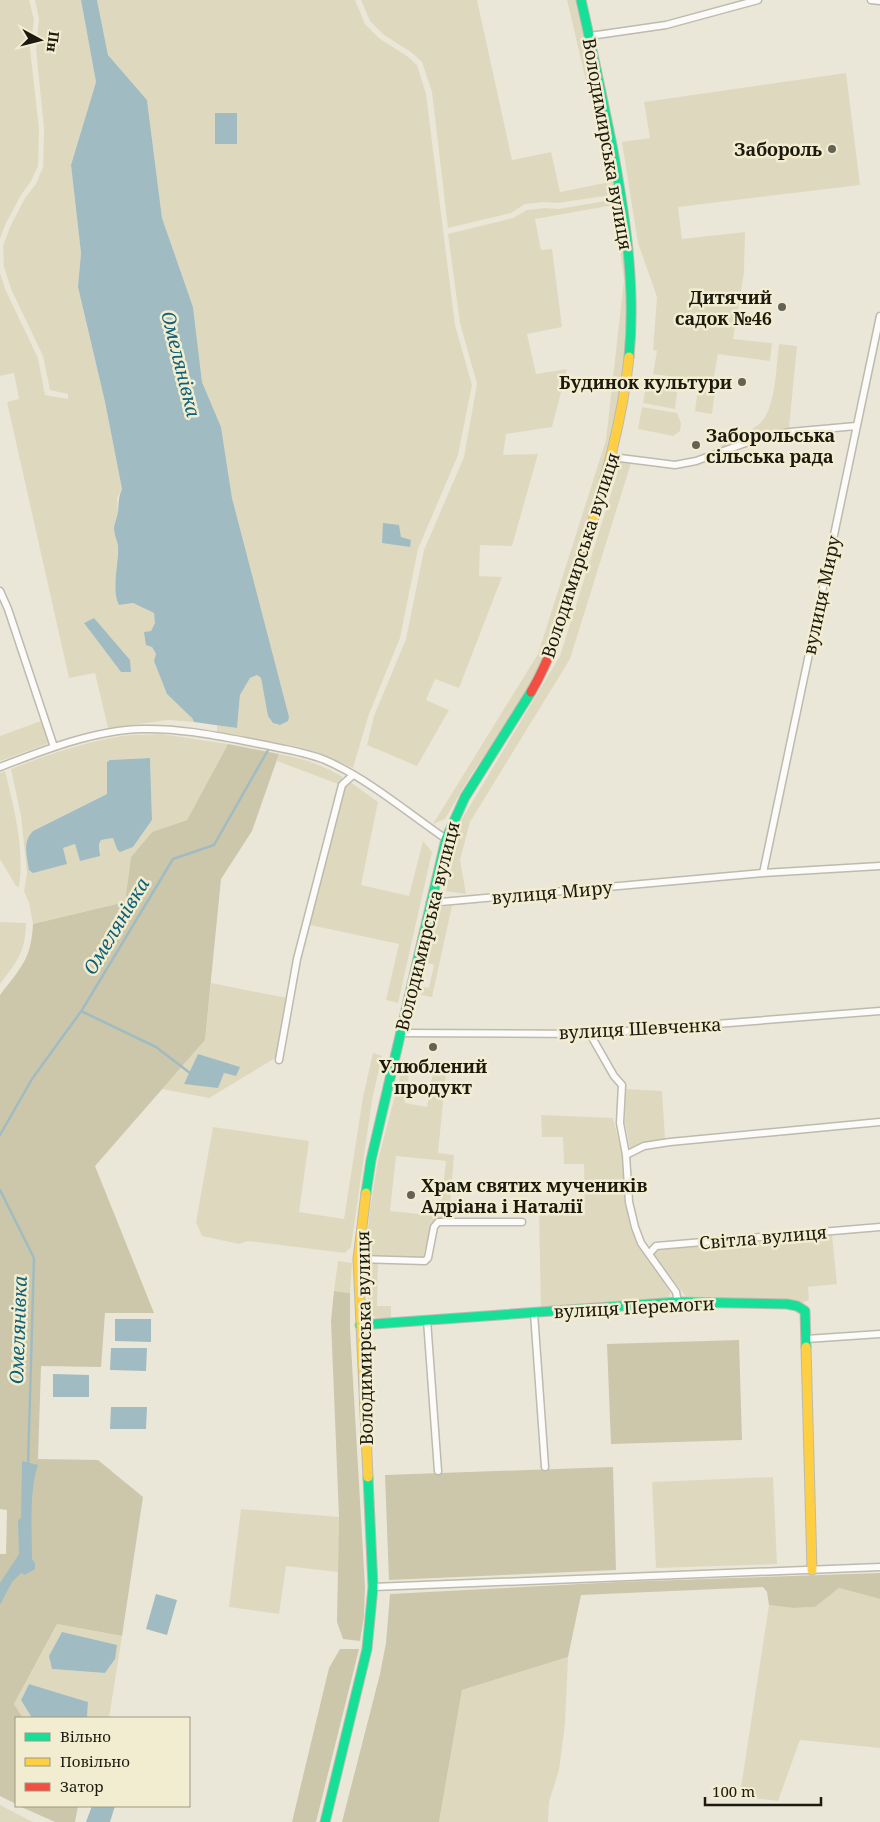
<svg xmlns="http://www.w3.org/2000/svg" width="880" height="1822" viewBox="0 0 880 1822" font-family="'Noto Serif',serif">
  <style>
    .green { fill: #ded9be; fill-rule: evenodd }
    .forest { fill: #ccc7ab }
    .water { fill: #a0bcc2 }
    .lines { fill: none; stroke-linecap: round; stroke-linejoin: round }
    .stream { stroke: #a0bcc2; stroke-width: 2.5 }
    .street-casing { stroke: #bdbaae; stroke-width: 9 }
    .fast-casing { stroke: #bdbaae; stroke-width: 11 }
    .slow-casing { stroke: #bdbaae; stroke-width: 11 }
    .jam-casing { stroke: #bdbaae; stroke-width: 11 }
    .street { stroke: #fcfbf9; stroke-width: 6 }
    .fast { stroke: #16e098; stroke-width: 9 }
    .slow { stroke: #ffcf43; stroke-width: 9 }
    .jam { stroke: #f24e42; stroke-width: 9 }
    .poi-dot { fill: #646255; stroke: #f2edd0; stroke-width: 2 }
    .labels { text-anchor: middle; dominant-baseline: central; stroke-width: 5; stroke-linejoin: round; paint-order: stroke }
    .street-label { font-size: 18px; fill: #1c1a0f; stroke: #f2edd0 }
    .poi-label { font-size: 18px; font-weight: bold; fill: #1c1a0f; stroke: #f2edd0; text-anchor: end }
    .water-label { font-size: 19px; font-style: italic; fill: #0e6178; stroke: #f2edd0 }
  </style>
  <rect width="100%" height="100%" fill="#eae7d8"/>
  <path class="green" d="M0 0H29L34 20 30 49 39 129 38 166 31 181 21 195 5 225 0 239Z
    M35 0H81L96 82 71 165 81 253 78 287 105 402 122 489 117 498 118 511 114 528 118 547 117 578 115 588 119 605 133 603 154 613 156 623 151 631 152 647 194 722 168 720 108 728 95 673 69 678 7 402 19 399 14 373 0 376V273L6 291 38 358 45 395 68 399V394L50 390 43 356 11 289 4 267 3 246 10 227 25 198 36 184 43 167 44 129 36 49 39 19ZM94 618 131 672H121L85 624Z
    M97 0H355L365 24 380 39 407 56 417 65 426 94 455 325 472 385 458 455 418 549 400 638 369 714 353 768 325 755 300 747 217 732V725L237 728 240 695 250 678 257 675 261 678 268 716 277 725 288 721 232 498 221 427 202 382 193 307 162 218 147 100 108 55Z
    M361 0H477L512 160 551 152 560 192 610 182 567 0H576L617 194 558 203 545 202 525 204 511 213 448 228 432 92 422 62 411 52 384 35 370 21Z
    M846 73 860 185 678 207 682 239 745 232 744 273 733 339 772 343 770 361 718 354 713 382 653 374 657 351 653 350 657 297 638 243 622 142 650 138 644 102Z
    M618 199 628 280V310L624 368 612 442 568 590 543 661 518 707 471 775 445 819 433 824 538 654 606 440 624 280 614 205 535 219 541 250 552 249 562 327 527 334 536 374 567 369 552 427 506 434 503 455 538 454 512 546 480 545 479 576 502 577 459 688 435 679 426 700 449 710 417 766 367 745 374 716 406 639 424 550 464 457 477 384 460 323 448 234 513 218 527 210 545 208 558 209Z
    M779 344 797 346 789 428 761 434 720 449 722 443C734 437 754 431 763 420 776 402 776 366 779 344Z
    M647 380 678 386 675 409 643 403Z
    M698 388 715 391 712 414 695 411Z
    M642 407 677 413 681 423 680 431 673 436 638 429Z
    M621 462 631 463 570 659 470 822 460 860 466 894 446 891 462 819 560 656Z
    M41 721 49 743 0 761V736Z
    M161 734 228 744 187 820 152 832 131 857 125 902 33 924 29 903 24 891 27 873 21 816 11 769C47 755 84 742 122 736 135 734 148 735 161 734ZM150 758 152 820 133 847 117 849 113 838 101 840 99 844 101 851 80 861 75 844 63 848 66 864 29 835 33 831 107 794V762L110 760Z
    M279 754C303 758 322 765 343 777L338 784 277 761Z
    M5 771C14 807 25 851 19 887L16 886 0 859V773Z
    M349 781 378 802 361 885 409 896 423 841 432 852 398 1003 386 1000 399 944 310 925 343 787Z
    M452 906 432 997 421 995 423 987 429 988 434 965 428 963 440 907Z
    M0 922 26 923C26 952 16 963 0 984Z
    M211 983 287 998 277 1057 209 1098 162 1089 205 1040ZM239 1067 236 1075 224 1073 184 1084 190 1073Z
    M373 1053 382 1056 372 1100 351 1247 345 1253 248 1241 239 1244 202 1236 196 1222 213 1127 309 1141 299 1212 344 1219 363 1097Z
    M433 1072 446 1073 438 1153 454 1155 449 1219H437L431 1225 423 1258 365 1256 370 1209 378 1160 401 1073 409 1074 405 1103 427 1107ZM396 1156 446 1161 440 1216 390 1211Z
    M626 1089 662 1091 665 1139 643 1143 630 1149 625 1122Z
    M541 1115 613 1118 622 1155 625 1203 631 1229 638 1245 670 1291 669 1298 541 1307 539 1215 585 1213 584 1164H564L563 1137H542Z
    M832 1235 837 1284 808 1287 809 1300 800 1304 790 1301 687 1298 653 1254 658 1249Z
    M338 1261 352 1263 350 1293 334 1291Z
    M368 1262 378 1263 377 1306H391V1318H376L368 1311Z
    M773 1477 777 1564 656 1568 652 1482Z
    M241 1509 339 1517 338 1572 286 1566 279 1614 229 1607Z
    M839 1588 880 1599V1748L800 1740 778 1801 744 1797 740 1794 769 1605 793 1608 815 1607Z
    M57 1624 122 1636 109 1718H87L88 1702 29 1684 21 1700 32 1718H23L14 1704ZM115 1659 105 1673 52 1669Z
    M568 1657 565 1724 559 1770 549 1802 548 1822H439L462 1690Z
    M0 1805 33 1822H0Z"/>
  <path class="forest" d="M228 744 279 754 252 831 221 879 205 1040 95 1166 154 1313H105L101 1367 41 1366 38 1459 98 1460 143 1497 122 1636 57 1624 14 1704 23 1718H16V1804L0 1796V1554H6L7 1510 0 1509V995C21 967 31 960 33 924L125 902 131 857 152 832 187 820Z
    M334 1291 350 1293V1329L365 1587 364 1616 360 1641 343 1639 337 1622 339 1517 331 1321Z
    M739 1340 742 1440 611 1444 607 1344Z
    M613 1467 616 1570 389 1580 385 1475Z
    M880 1573V1599L839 1588 815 1607 793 1608 769 1605 767 1592 763 1587 581 1595 568 1657 462 1690 439 1822H342L380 1674 386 1643 390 1594 618 1582Z
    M340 1649H359L316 1822H292L329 1668Z
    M19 1806H78L75 1822H55Z"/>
  <path class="water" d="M81 0H97L108 55 147 100 162 218 193 307 202 382 221 427 232 498 289 717 288 721 280 725 273 723 268 716 261 678 257 675 250 678 240 695 237 728 194 722 192 718 167 694 154 661 156 654 152 647 146 645 144 632 151 631 155 623 154 613 133 603 119 605C111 591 119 563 118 546 117 540 114 534 114 527 115 522 117 517 118 512 119 503 118 498 122 489L105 402 78 287 81 253 71 165 96 82Z
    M215 113H237V144H215Z
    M383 523 399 525 401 537 411 540 410 547 382 543Z
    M94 618 130 660 131 672H121L84 623Z
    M150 758 152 820 133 847 120 852 117 849 113 838 101 840 99 844 100 856 80 861 75 844 63 848 67 864 33 873 29 870C27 856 22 842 33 831L107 794V762L110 760Z
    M198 1054 240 1067 236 1076 224 1073 218 1088 184 1084Z
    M115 1319H151V1342L115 1341Z
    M111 1348H147L146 1371 110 1370Z
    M53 1374 89 1375V1397H53Z
    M111 1407H147L146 1429H110Z
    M22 1461 38 1465C29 1491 32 1531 32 1559L35 1563V1569L25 1575 21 1573 12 1582 0 1605V1583L19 1554 18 1520 21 1518Z
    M156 1594 177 1600 167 1635 146 1629Z
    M62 1632 117 1645 115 1659 105 1673 52 1669 49 1656Z
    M29 1684 88 1702 87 1718H32L21 1700Z
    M92 1806H115L110 1822H86Z"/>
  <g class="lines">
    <path class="stream" d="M81 1011 156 1047 190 1073
      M0 1135 32 1079 82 1010 173 859 214 845 268 750
      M0 1190 34 1258 28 1466"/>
    <g class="street-casing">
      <path id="street" d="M871 0 880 1
        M590 36 666 25 758 0
        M612 457 675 465 696 461 762 437 790 432 856 426
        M0 591 8 609 54 747
        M0 767C44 750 95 730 142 729 180 728 218 736 255 743 278 748 303 751 325 760 367 778 408 813 446 839
        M763 873 880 316
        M430 903 763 873 880 866
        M400 1033 590 1034 880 1011
        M590 1034 614 1076 622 1085 620 1123 626 1155 629 1202 635 1227 641 1243 676 1292 678 1302
        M279 1060 297 959 342 785 353 775
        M626 1155 644 1146 670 1142 880 1122
        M649 1254 656 1246 880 1227
        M358 1259 425 1261 428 1258 434 1227 438 1222H522
        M534 1313 545 1467
        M427 1320 438 1471
        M806 1339 880 1334
        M373 1587 880 1567"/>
    </g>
    <g class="fast-casing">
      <path id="fast" d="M581 0C592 48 602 97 612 145 625 215 636 285 629 357
        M366 1193 371 1160 446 839 465 797 531 692
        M360 1325 678 1302 787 1304 797 1306 805 1311 806 1347
        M325 1822 367 1649 373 1587 368 1477"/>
    </g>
    <g class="slow-casing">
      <path id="slow" d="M583 555C602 490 622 425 629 357
        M366 1193 358 1259 368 1477
        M806 1347 812 1570"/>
    </g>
    <g class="jam-casing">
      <path id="jam" d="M531 692C556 649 568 602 583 555"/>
    </g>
    <use href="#street" class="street"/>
    <use href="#fast" class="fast"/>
    <use href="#slow" class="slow"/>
    <use href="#jam" class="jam"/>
  </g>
  <g class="poi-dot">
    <circle cx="832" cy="149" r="5"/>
    <circle cx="782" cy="307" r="5"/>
    <circle cx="742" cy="382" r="5"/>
    <circle cx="696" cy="445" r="5"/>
    <circle cx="433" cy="1047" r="5"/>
    <circle cx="411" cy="1195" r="5"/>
  </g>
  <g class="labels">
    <g class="street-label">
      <text transform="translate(608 144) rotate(80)">Володимирська вулиця</text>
      <text transform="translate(580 555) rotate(-72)">Володимирська вулиця</text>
      <text transform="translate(821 595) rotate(-78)">вулиця Миру</text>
      <text transform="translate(552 892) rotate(-5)">вулиця Миру</text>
      <text transform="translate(427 926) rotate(-76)">Володимирська вулиця</text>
      <text transform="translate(640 1028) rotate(-3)">вулиця Шевченка</text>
      <text transform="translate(763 1237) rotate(-5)">Світла вулиця</text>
      <text transform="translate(634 1307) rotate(-3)">вулиця Перемоги</text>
      <text transform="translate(364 1338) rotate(-91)">Володимирська вулиця</text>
    </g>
    <g class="poi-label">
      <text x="822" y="149">Забороль</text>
      <text x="772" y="297">Дитячий<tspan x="772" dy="21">садок №46</tspan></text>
      <text x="732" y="382">Будинок культури</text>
      <text x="706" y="435" text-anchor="start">Заборольська<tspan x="706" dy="21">сільська рада</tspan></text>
      <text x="433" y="1066" text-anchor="middle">Улюблений<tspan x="433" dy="21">продукт</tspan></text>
      <text x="421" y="1185" text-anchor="start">Храм святих мучеників<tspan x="421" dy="21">Адріана і Наталії</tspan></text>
    </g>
    <g class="water-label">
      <text transform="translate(181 364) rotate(76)">Омелянівка</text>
      <text transform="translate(116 926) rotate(-59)">Омелянівка</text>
      <text transform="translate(18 1330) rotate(-88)">Омелянівка</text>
    </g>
  </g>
  <rect x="15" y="1717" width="175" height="90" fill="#f2edd0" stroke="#9c9983"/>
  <rect x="25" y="1733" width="25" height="8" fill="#16e098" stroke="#9c9983"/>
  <text x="60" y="1742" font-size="15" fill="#1c1a0f">Вільно</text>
  <rect x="25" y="1758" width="25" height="8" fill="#ffcf43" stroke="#9c9983"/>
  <text x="60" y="1767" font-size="15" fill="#1c1a0f">Повільно</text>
  <rect x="25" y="1783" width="25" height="8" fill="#f24e42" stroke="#9c9983"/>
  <text x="60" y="1792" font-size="15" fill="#1c1a0f">Затор</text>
  <g transform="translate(40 40) rotate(97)" stroke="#f2edd0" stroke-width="4" paint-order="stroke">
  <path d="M0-4L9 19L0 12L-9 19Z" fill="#1c1a0f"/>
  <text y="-8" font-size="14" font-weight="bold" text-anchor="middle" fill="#1c1a0f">Пн</text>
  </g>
  <path d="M705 1797v8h116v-8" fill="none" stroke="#1c1a0f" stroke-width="2.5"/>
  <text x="712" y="1797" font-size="15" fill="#1c1a0f" stroke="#f2edd0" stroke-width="4" paint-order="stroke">100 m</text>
</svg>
